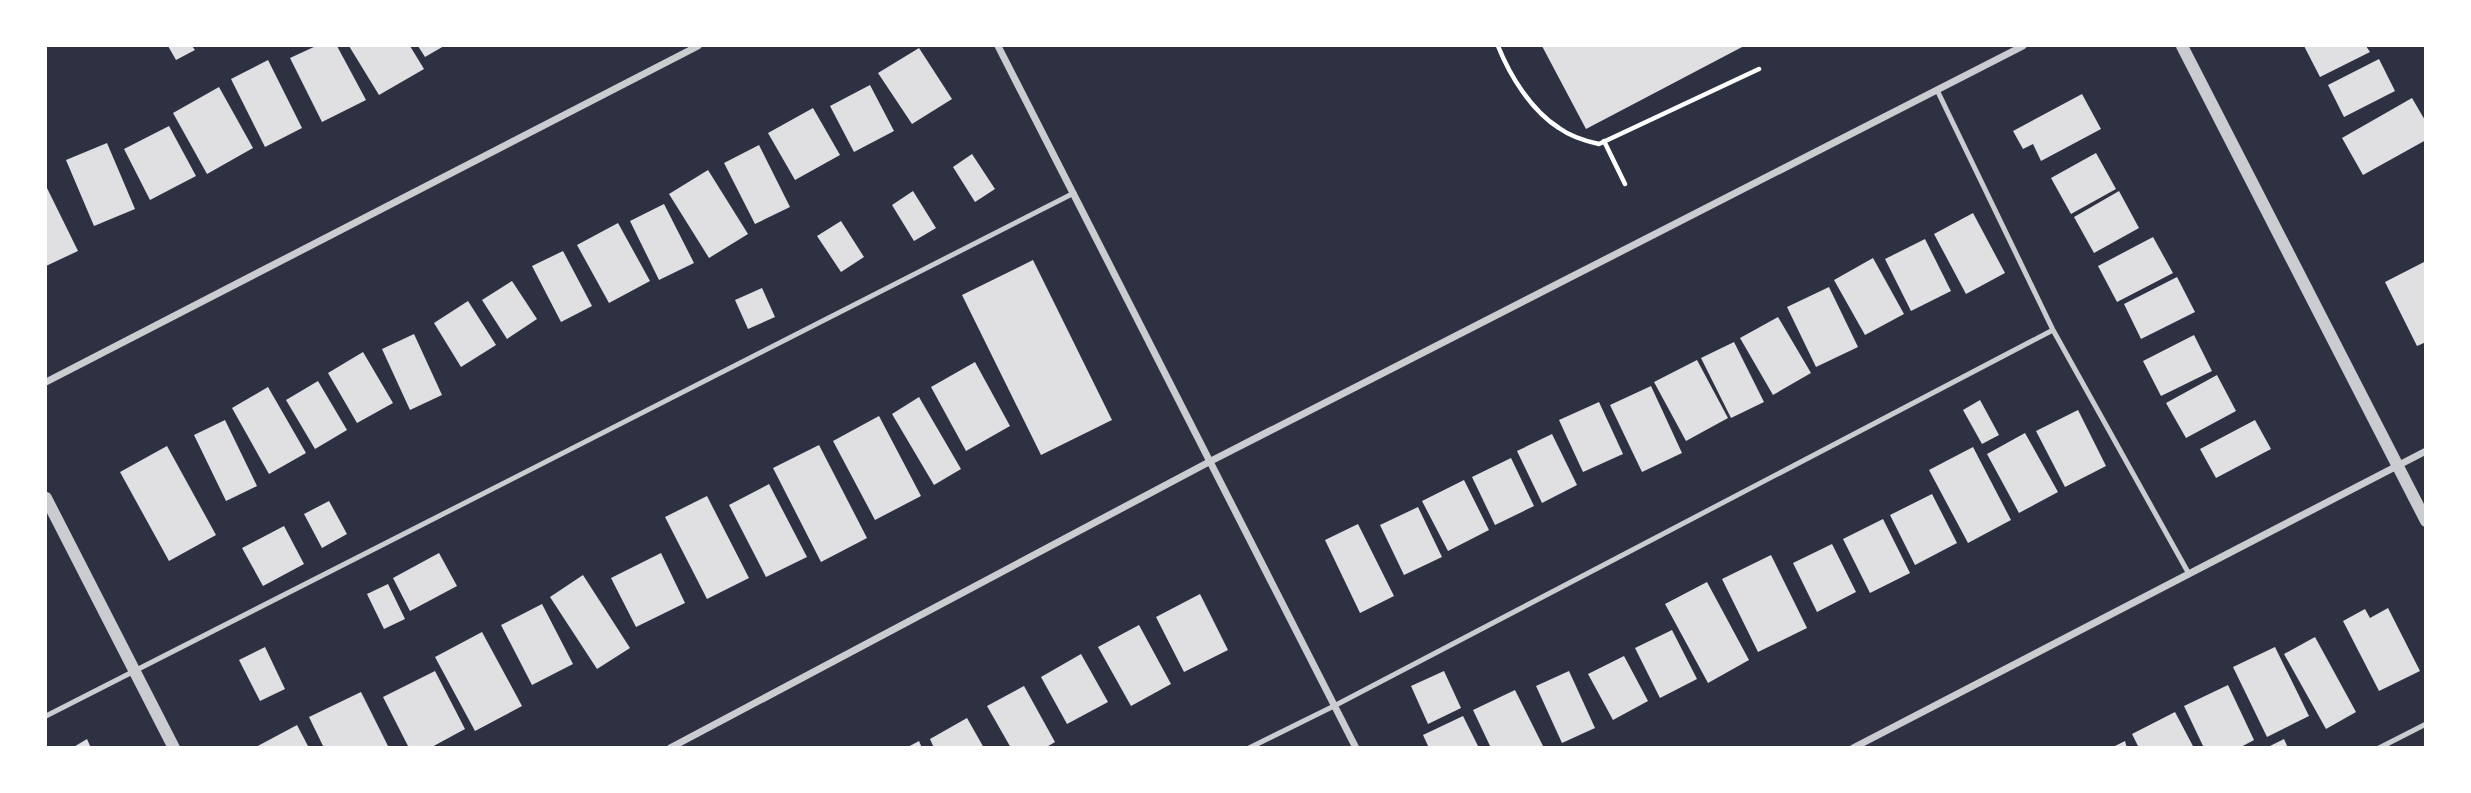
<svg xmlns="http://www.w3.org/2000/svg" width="2471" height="793" viewBox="0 0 2471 793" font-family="Mulish,sans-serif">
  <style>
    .building { fill: #e0e0e3 }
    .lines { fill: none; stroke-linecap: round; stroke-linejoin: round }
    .path { stroke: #fff; stroke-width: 4.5 }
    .service { stroke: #caccd0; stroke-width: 5 }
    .minor { stroke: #caccd0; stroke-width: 7 }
    .tertiary { stroke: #caccd0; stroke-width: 12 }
  </style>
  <rect width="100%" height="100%" fill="#2d3142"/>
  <path class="building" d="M168 46H192L195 50 176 60Z
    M316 46H337L366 100 322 122 290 58Z
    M349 46H410L424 69 379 95Z
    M418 46H444L425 57Z
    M1542 46H1744L1586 129Z
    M2304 46H2366L2370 52 2320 77Z
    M919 48 952 99 912 124 878 73Z
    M2379 59 2395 91 2344 117 2328 85Z
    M268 60 302 128 265 147 231 79Z
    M870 85 894 131 854 152 830 106Z
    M219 87 253 148 207 174 173 113Z
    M2082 94 2101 129 2041 161 2033 144 2023 149 2013 131Z
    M2412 98 2426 122V140L2363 175 2342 138Z
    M813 108 840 155 795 180 768 133Z
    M169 126 196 176 150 200 124 149Z
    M107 143 135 209 94 226 66 160Z
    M759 145 790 207 755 224 724 163Z
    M2096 153 2116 189 2071 214 2051 178Z
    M972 154 995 189 975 202 953 167Z
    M708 170 748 234 709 258 669 194Z
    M46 186 78 251 46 266Z
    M913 191 936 228 914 241 892 205Z
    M2119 191 2139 228 2094 253 2074 217Z
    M664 204 694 263 659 280 630 221Z
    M1973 213 2005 273 1966 294 1934 234Z
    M841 221 864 257 841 272 817 236Z
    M618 223 650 281 609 303 577 245Z
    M2153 237 2173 273 2117 302 2098 266Z
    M1925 239 1951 291 1911 311 1885 259Z
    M563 251 592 306 561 322 532 266Z
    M1873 258 1904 314 1865 335 1834 280Z
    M1033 260 1112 420 1041 455 962 295Z
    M2426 261V342L2417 346 2385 282Z
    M2177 277 2195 312 2141 339 2124 304Z
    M512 281 537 319 507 339 482 300Z
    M1829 287 1858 347 1816 367 1787 307Z
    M762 288 775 317 748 329 735 300Z
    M468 301 496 345 461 367 434 323Z
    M1778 317 1811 373 1773 395 1740 338Z
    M414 334 442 395 410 410 382 349Z
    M2194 335 2212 371 2161 396 2143 361Z
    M1734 342 1764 402 1731 418 1701 358Z
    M363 352 393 403 357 423 328 373Z
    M1697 360 1728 418 1686 441 1654 382Z
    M975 362 1010 426 966 451 931 387Z
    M2217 375 2236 411 2186 438 2166 403Z
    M318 381 347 430 315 449 286 400Z
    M1651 386 1682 453 1642 472 1610 405Z
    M268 387 306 453 269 474 232 408Z
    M919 397 961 469 934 485 892 414Z
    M1980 400 1999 435 1982 444 1963 410Z
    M1599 402 1623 454 1583 472 1559 420Z
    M2078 410 2106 466 2065 487 2036 431Z
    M879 416 921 496 875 520 833 441Z
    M225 420 257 486 226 501 194 435Z
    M2255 420 2271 449 2216 478 2200 449Z
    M2025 433 2058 492 2019 513 1987 454Z
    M1552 434 1577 485 1542 503 1517 451Z
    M819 445 867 538 821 562 773 468Z
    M167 446 216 535 169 561 120 472Z
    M1973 447 2011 520 1968 543 1929 470Z
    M1511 458 1534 506 1495 525 1472 477Z
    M1464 480 1489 530 1448 551 1422 501Z
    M769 484 807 557 766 577 729 505Z
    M1932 494 1957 543 1915 565 1890 515Z
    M707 496 749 578 707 599 665 517Z
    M329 501 347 534 322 548 304 514Z
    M1418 507 1442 557 1404 575 1380 525Z
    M1883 519 1910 573 1870 593 1843 539Z
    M1358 524 1394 596 1360 613 1325 540Z
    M284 526 304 564 263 586 242 548Z
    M1832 544 1856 592 1817 612 1793 563Z
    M439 553 457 586 410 611 393 578Z
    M661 553 685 603 636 627 611 578Z
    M1771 555 1807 628 1758 652 1722 579Z
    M583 575 630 648 597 669 550 597Z
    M1707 582 1749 660 1708 683 1665 604Z
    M388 584 405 619 384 629 367 594Z
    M1200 594 1228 650 1184 672 1156 617Z
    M542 604 573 664 532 685 501 625Z
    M2388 608 2420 671 2379 691 2343 621 2365 609 2370 618Z
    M1139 625 1171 684 1131 706 1098 647Z
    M1672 630 1697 679 1660 698 1635 648Z
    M482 632 522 706 475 731 435 657Z
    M2315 637 2356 712 2326 729 2284 654Z
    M265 647 285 689 260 701 239 660Z
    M2275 647 2309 716 2267 737 2233 667Z
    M1081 654 1108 702 1067 724 1041 677Z
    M1624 656 1648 701 1613 720 1588 674Z
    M435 671 465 729 430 748H409L383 697Z
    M1444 671 1461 708 1428 724 1411 686Z
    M1569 671 1595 728 1562 743 1536 686Z
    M2228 685 2254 740 2239 748H2204L2184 706Z
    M1024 686 1055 742 1045 748H1011L987 706Z
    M1515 690 1544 748H1491L1473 710Z
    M361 692 389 748H324L309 717Z
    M2175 712 2194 748H2139L2132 734Z
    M1463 716 1479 748H1429L1423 735Z
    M967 718 984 748H934L930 739Z
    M297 725 309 748H254Z
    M87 739 91 748H72Z
    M2284 739 2288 748H2266Z
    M919 741 922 748H906Z
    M2125 741 2127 748H2111Z"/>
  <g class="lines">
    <path class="path" d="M1498 46C1510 76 1531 110 1559 128 1570 136 1585 141 1599 144L1759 69
      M1604 141 1625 184"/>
    <path class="service" d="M2053 330 2189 574
      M46 716 1074 193
      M1249 748 1334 706 2053 330 1937 90
      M2379 748 2426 724"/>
    <path class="minor" d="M998 46 1356 748
      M46 382 698 46
      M670 748 1209 462 2023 46
      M1853 748 2426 451"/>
    <path class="tertiary" d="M2182 46 2426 521
      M46 498 174 748"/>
  </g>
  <rect width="2471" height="793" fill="none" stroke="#ffffff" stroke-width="94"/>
</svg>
